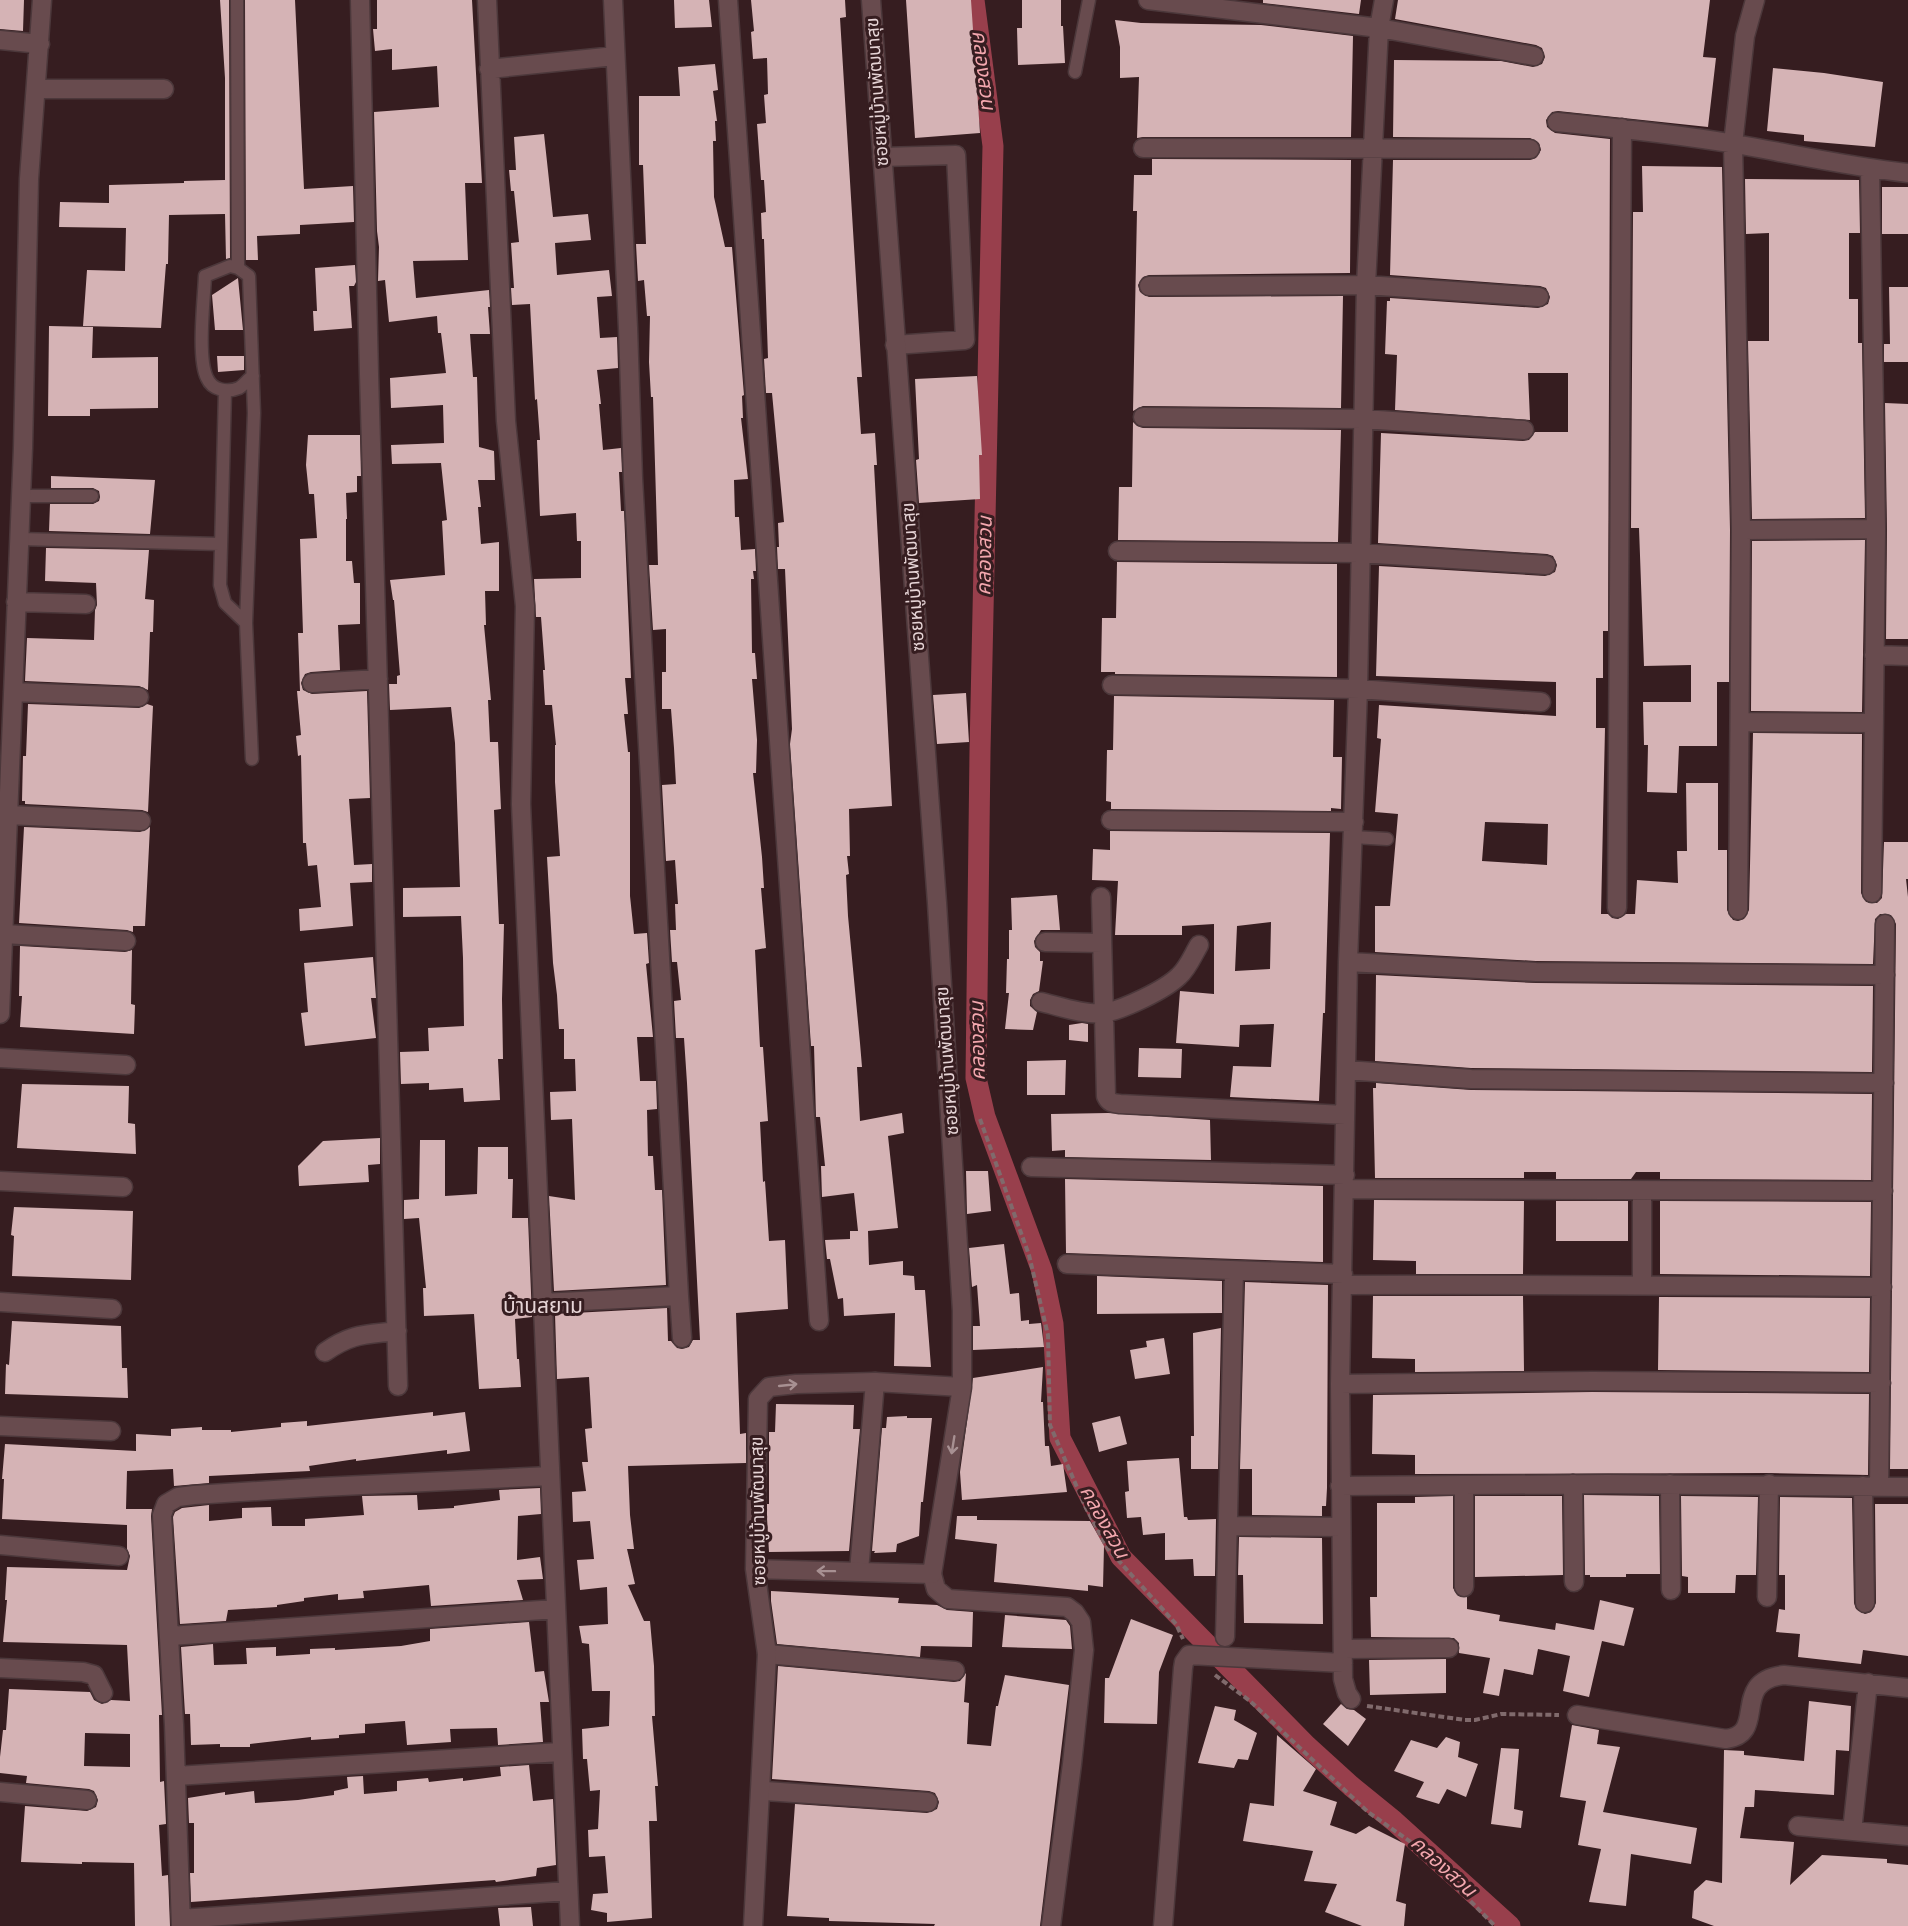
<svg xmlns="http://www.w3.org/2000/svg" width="1908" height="1926" viewBox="0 0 1908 1926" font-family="'Varela Round','Noto Sans Thai',sans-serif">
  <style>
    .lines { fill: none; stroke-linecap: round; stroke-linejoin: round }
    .canal { stroke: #983f4c; stroke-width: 21 }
    .building { fill: #d5b3b5; fill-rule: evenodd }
    .lane-casing { stroke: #4c383b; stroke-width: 15 }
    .street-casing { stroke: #4c383b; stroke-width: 21 }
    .secondary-casing { stroke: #4c383b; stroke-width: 21 }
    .path { stroke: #806a6c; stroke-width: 4; stroke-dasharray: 6 3; stroke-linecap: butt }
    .lane { stroke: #684b4e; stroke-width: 12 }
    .street { stroke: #684b4e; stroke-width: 18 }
    .secondary { stroke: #684b4e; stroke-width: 18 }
    .oneway { stroke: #a79092 }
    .labels { text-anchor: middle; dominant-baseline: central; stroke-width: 6; stroke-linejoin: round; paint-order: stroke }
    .street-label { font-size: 18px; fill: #e6d4d6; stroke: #361d20 }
    .water-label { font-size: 20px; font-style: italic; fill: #f3a7ae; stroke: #361d20 }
    .quarter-label { font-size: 21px; fill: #e6d4d6; stroke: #361d20 }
  </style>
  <rect width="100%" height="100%" fill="#361d20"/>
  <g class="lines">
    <path class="canal" d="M974 0 993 146 980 751 976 1078 985 1117 1042 1271 1053 1324 1060 1438 1121 1557 1307 1746 1351 1786 1394 1821 1510 1926"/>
  </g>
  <path class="building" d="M0 0H24L23 31 0 29Z
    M220 0H229L230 258 226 259 225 214 169 215 168 264H166L161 328 83 326 87 270 125 271 126 228 59 227 60 202 109 203V185L184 183V181L225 180V78Z
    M245 0H295L304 189 353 186 354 222 300 225V234L257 236 258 260H246Z
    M377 0H472L482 183H465L468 260 413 261 416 298 489 290 490 307H488L490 334H470L473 377H477L479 447 494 451 495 480H478L481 507H478L481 544 499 542V591H485L486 625H484L491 700H488L490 742H498L501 809 494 810 499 924H504L502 999 503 1059H498L500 1100 464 1102 463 1088 429 1090V1083L401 1084 400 1052 429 1051 428 1028 464 1026 463 958 461 916 403 917V888L460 887 455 743 451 707 390 710 389 684H397V676L400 675 394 600H393L390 580 445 575 442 521 447 520 441 463 392 464 391 445 444 443 443 405 391 408 390 378 446 373 441 333H438L437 316 389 322 385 280 378 281 379 247 377 231 374 112 439 107 437 66 392 70V49L375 51 373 29H377Z
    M674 0H709L712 27 675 28Z
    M751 0H845L846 17 840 18 862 377H857L861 434 875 433 877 465H874L892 806 849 809 850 856H847L849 874 846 875 848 916 860 1043 862 1067H857L860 1121 902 1113 904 1133 888 1136 898 1228 868 1231 869 1265 903 1261V1275L914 1276 915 1290H925L931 1367 894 1366 895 1313 844 1316 843 1298 838 1299 830 1259H827L825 1240 850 1239V1231H858L854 1193 822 1197 821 1166H825L820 1117H816L814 1046H811L790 744 792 729 785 569H778L777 547H779L778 523 784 522 772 393H766L764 359 768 358 764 239H762L761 213 766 212 764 180H761L757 124 766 123 764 95 768 94 767 58 753 59 751 32 754 31Z
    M906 0H971L980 133 915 138Z
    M1022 0H1061V26H1063L1065 63 1018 65 1017 28H1022Z
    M1263 0H1361L1359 14 1263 3Z
    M1398 0H1710L1703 57 1716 58 1708 127 1558 111 1552 112 1546 120 1547 127 1555 133 1610 139 1608 631H1603V678H1596V728H1605L1601 914H1608L1612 918 1618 919 1626 914H1635L1637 880 1678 883 1677 851H1687L1686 783H1718V850H1727V910L1733 920 1738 921 1744 919 1749 910 1753 733 1862 734 1861 893 1866 902 1877 903 1882 898 1884 842H1908V879H1906L1908 897V1469H1890L1896 924 1891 915 1880 914 1875 919 1873 964 1536 961 1375 952V906H1390L1398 814 1375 812 1381 739 1377 738 1379 705 1556 716V682L1376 676 1379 566 1545 576 1555 572 1557 565 1553 556 1547 554 1378 543 1381 433 1523 441 1529 440 1535 432H1568V373H1528L1530 420 1395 410 1397 355 1385 354 1387 301H1390V298L1538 308 1548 304 1550 297 1546 288 1540 286 1390 275 1393 160H1530L1536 158 1541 150 1539 143 1530 138 1393 137 1394 60 1501 61 1533 67 1542 64 1545 57 1542 48 1536 45 1395 19ZM1485 822 1548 824 1547 865 1482 861Z
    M1115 20 1141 23 1261 25 1353 36 1351 137H1143L1137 138 1139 77 1120 78V47Z
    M715 64 718 90 713 91 717 121H715L716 141H713L714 197 725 247H732L744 395 742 396 743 418H741L748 479 734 480 735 517H739L741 550 755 549 756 571H753L754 579H751L752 653H755L757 679H752L757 740 756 773H753L762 857 764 888H761L766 948 755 950 760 1047H763L768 1121 760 1122 763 1182 765 1181 769 1241 785 1240 788 1309 736 1313 740 1434 746 1433V1463L628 1466 630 1515 634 1549H627L635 1584 628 1585 644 1621H650L654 1666 655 1716H652L658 1786H655L657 1821H649L652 1918 607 1922V1913L591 1910 593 1894 608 1893 605 1856 589 1857 588 1830 598 1829 600 1790 590 1791 587 1759H583L582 1729 609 1726 610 1691H592L589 1644 582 1643 579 1626 608 1624 607 1587 580 1590 577 1560 594 1559 590 1521 573 1522 572 1492 586 1491 582 1462H588L585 1429 592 1428 589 1377 557 1379 555 1314 667 1308 668 1341H671L677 1348 682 1349 689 1347 693 1340H700L687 1083 684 1038H676L674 1001 681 1000 677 962H672L670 930H676L675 904H678L675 860 666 861 662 785 676 784 674 748 671 709H662V672H666V629L653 630 649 565H658L653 397H651L649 362 650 316H647L644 280 638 281 636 244H646L643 165H639V96H680L678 67Z
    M1773 68 1824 73 1883 82 1875 147 1804 141V135L1767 131Z
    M544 134 553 217 588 214 591 240 555 243 557 275 609 270 612 296 597 297 600 338 617 337 618 368 597 370 601 404H599L603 450 621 448 622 472H619L621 511H624L631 678H625L628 714H624L628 752H630V896L634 934 647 933 649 963 646 964 653 1037H637L640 1081H656L657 1109 647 1110 648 1156H653L655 1190H662L666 1285 554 1291 549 1196 575 1200 572 1119 551 1120 550 1092 576 1091 575 1059H564V1029H559L557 995 553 963 547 857 560 856 555 782V745H556L552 705H545L543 670H545L541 617H536L534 579 581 578V541H577L576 513 540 516 537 440H540L537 399 535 400 530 304 512 305 511 288H514L511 243 519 242 514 191H511L509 170H516L514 137Z
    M1152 159 1351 160 1350 273 1149 275 1143 277 1138 285 1140 292 1149 297 1343 296 1341 408 1143 406 1133 411 1137 211H1133L1134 175H1152Z
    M1642 166 1722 167 1730 530 1729 682H1717V746H1679L1677 793 1647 792 1648 745H1644L1643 702H1691V665L1644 666 1639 528H1631L1633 212H1643Z
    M1745 179 1859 180 1860 233H1849V299H1858V343H1862L1865 518 1752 519 1748 341H1769V233L1746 234Z
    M1882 187H1908V234H1882Z
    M355 265 356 282 354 286H349L352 328 314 331 313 311H317L315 268Z
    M238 278 243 330H215L212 295Z
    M1889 287H1908V362H1884V344H1890Z
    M49 326 93 327 92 358 158 357V408L90 409V416H48Z
    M217 356H244V370L218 372Z
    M977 376 982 455H979L980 499 919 503 916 460 919 459 915 379Z
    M1885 403 1908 404V639H1886L1887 529Z
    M1133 422 1137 426 1143 428 1341 430 1338 542 1118 540 1119 487H1132Z
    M308 435H360L361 476H357V492L346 493 347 519H346V561H352L354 583H360V624L338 625 340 670 311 672 305 674 301 683 303 690 312 694 367 691 370 798 349 799 354 865 372 864V882L350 883 353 926 300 931 299 909 321 907 317 865 308 866 306 843H303L301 755 298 756 296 736 301 735 297 691H300L298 633H303L300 539 317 538 314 494H309L306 465Z
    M51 476 155 480 150 534 49 531 50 504H93L99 501 100 497 99 491 93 488H51Z
    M1865 540 1862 712 1751 711 1752 541Z
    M46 548 149 550 145 599 154 600 153 632H150L148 690 139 686 25 681 27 638 94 640 95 610 97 605 96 583 45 581Z
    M1117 562 1337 564V677L1115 674V672H1101L1102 618H1116Z
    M966 693 969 742 937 744 933 695Z
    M1114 696 1334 700 1333 757H1342L1341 809 1331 808V811L1111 809V802L1106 801 1107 750H1113Z
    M28 704 139 708 147 704 153 706 148 812 142 810 25 804V801H22L23 756H26Z
    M24 827 140 832 150 827 145 926H133V932L127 930 19 923Z
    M1110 831 1330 833 1325 1013H1323L1319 1101 1230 1097 1233 1066 1271 1067 1274 1024 1240 1025 1239 1047 1176 1043 1180 991 1214 994V924L1182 926V935H1115L1118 881 1092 880 1093 849 1110 850ZM1271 922 1270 969 1235 971 1237 926Z
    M1057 895 1060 930H1041L1034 941 1035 947 1040 952V961H1043L1039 991 1033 994 1030 1000V1006L1037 1012 1033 1030 1005 1029 1009 993H1006L1007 959H1009V930H1012L1011 898Z
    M20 946 125 952 132 950 131 1004 135 1005 134 1034 20 1027 22 996H19Z
    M373 957 376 998H371L376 1038 305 1046 301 1013 308 1012 304 963Z
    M1376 975 1536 983 1873 986 1872 1072 1471 1068 1375 1061Z
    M1082 1023 1088 1024V1042L1069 1040V1025Z
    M1139 1048 1182 1049 1181 1078 1138 1077Z
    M1066 1060 1065 1095H1027V1061Z
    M1376 1083 1471 1090 1872 1094 1871 1180 1660 1179V1172H1636L1631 1179H1556V1172H1524V1178H1375L1373 1088H1376Z
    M22 1084 129 1086 128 1123 135 1124 136 1154 17 1148Z
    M1108 1113 1210 1120 1211 1160 1065 1157V1150L1052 1151 1051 1114Z
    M380 1138V1164L368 1165 369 1182 299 1186 298 1166 323 1141Z
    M420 1140H445V1196L477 1194 478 1147H508V1179H513L512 1218H528L532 1317 515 1319 517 1359H519L521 1387 479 1389 474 1314 424 1316 423 1288H426L419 1218 404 1219V1200L419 1199Z
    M966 1171H988L991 1211 967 1214Z
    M1065 1179 1323 1186V1262L1066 1253Z
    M1374 1200 1524 1201 1523 1274H1416V1261L1373 1260Z
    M1556 1201H1628V1241H1556Z
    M1660 1201 1871 1202 1870 1276 1660 1274Z
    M14 1207 133 1211 131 1280 12 1276 14 1236 11 1235Z
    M1004 1244 1010 1294 1019 1293 1021 1321 1029 1320V1324L1041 1323 1044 1347 973 1350V1326H980L977 1285 972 1287 969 1248Z
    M1097 1276 1222 1281V1313L1097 1314Z
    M1245 1282 1328 1285 1327 1488 1326 1506H1322V1516L1252 1515V1469H1240Z
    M1373 1296H1523L1524 1371 1415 1372V1359L1372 1358Z
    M1659 1297 1870 1298 1869 1372 1658 1370Z
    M12 1321 121 1326 122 1368H127L128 1398 5 1394 6 1364 9 1365Z
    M1221 1328 1218 1469H1191V1436H1194L1193 1333Z
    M1164 1338 1170 1374 1135 1379 1130 1350 1147 1347 1146 1341Z
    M1043 1367 1041 1402H1043L1045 1446H1049L1051 1466 1063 1464 1067 1492 962 1500 960 1472 973 1378Z
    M1592 1392 1869 1394 1868 1475 1769 1473 1415 1474V1455L1372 1454 1373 1395Z
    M776 1404 854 1405 853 1429H860L849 1551 769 1552 767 1518V1504H769V1432H775Z
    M433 1412V1416L465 1412 470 1451 447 1454V1450L356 1461V1459L309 1466 310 1471 209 1476V1483L174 1486 173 1469 127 1471 126 1509H152L151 1516 162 1715H159L160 1782 164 1781 166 1824 159 1825 162 1876 168 1875 170 1926H135L134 1863 82 1862V1864L21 1862 25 1806 87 1811 96 1807 98 1800 94 1791 89 1789 26 1783 27 1776 0 1773V1757L3 1730H6L9 1689 90 1692 94 1700 102 1704 111 1700 130 1701 127 1645 3 1642 7 1600H5L7 1567 127 1570 130 1556 127 1549V1525L2 1519 4 1479H2L5 1444 136 1451V1434L171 1436V1429L202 1427V1430H231V1432L281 1427V1423L307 1421V1426ZM85 1733 130 1734V1767L84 1766Z
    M907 1416V1418H932L923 1502H921L919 1536 897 1544 896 1552 874 1553 875 1551H872L882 1428H886L887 1417Z
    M1120 1416 1127 1444 1099 1452 1092 1423Z
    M1179 1458 1184 1517H1187L1188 1520 1216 1519 1215 1576H1194L1193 1559 1165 1560V1533L1143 1535 1141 1517 1127 1518 1125 1492 1129 1491 1127 1461Z
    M540 1488 541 1514 518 1516 517 1560 540 1557 543 1579 517 1580 523 1600 431 1606 429 1585 363 1591 364 1598 338 1600V1594L304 1598V1601L277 1605V1607L228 1610 226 1621 180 1624 173 1517 175 1512 182 1508 209 1505V1521L242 1518V1508L271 1507 272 1526H305V1519L364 1515 362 1496 417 1495 418 1510 454 1508V1506L500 1500 499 1490Z
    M1584 1495 1659 1496 1660 1574H1626V1577H1590V1575H1585Z
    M1453 1496V1588L1458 1596 1467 1597V1609L1500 1615 1499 1621 1555 1630 1556 1623 1594 1630 1600 1600 1634 1608 1624 1646 1602 1641 1589 1697 1563 1691 1570 1656 1538 1649 1533 1675 1504 1669 1499 1696 1483 1693 1490 1658 1459 1653V1643L1454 1638 1371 1637 1370 1597H1377V1503H1415V1497Z
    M1475 1496H1562L1563 1575 1475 1577Z
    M1681 1496 1758 1497 1756 1575H1736L1735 1593H1688V1577L1682 1576Z
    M1780 1497 1852 1498 1854 1603 1856 1609 1865 1614 1871 1612 1876 1603 1875 1504H1908V1656L1863 1650 1861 1664 1798 1657 1800 1634 1776 1632 1779 1609 1785 1610V1575H1779Z
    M957 1516H977V1520L1090 1521 1104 1546 1103 1587 1088 1585V1591L994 1582 997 1544 955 1539Z
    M1239 1537 1322 1538 1323 1624 1244 1623 1243 1575H1238Z
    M771 1591 899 1598 898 1603 937 1605 947 1610 973 1612 972 1647 921 1646 920 1657 777 1644 771 1601Z
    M1005 1615 1066 1620 1070 1626 1072 1649 1002 1647Z
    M1131 1619 1173 1635 1159 1672 1157 1724 1104 1723 1105 1678H1109Z
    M529 1622 535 1672 544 1671 549 1702H540L543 1742 498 1745 497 1728 450 1729 451 1742 407 1745 405 1721 365 1724V1733L339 1735V1738L311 1740V1737L250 1744V1747H220V1744L191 1745 190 1714H185L181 1647 213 1644 214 1665 247 1664 246 1648 276 1647V1656L310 1654V1649L335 1648V1650L401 1646 430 1641V1629Z
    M1446 1659V1693L1370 1695 1369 1660Z
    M778 1666 954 1682 960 1681 966 1673 964 1702 969 1703 967 1744 991 1746 996 1706H998L1005 1675 1069 1685 1040 1926H934L935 1924 829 1921V1918L787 1916 795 1804 927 1813 937 1809 939 1802 935 1793 929 1791 772 1779Z
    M1809 1701 1851 1706 1849 1751 1836 1750 1834 1795 1755 1790 1754 1807H1745L1740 1838 1794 1842 1790 1885 1822 1855 1887 1859V1863L1908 1865V1926H1714L1692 1918 1694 1891 1706 1880 1722 1883 1724 1750 1744 1751V1755L1804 1761Z
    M1341 1704 1347 1709 1354 1710 1366 1719 1348 1746 1323 1724Z
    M1215 1706 1236 1710 1234 1720 1257 1733 1248 1760 1238 1759 1234 1768 1198 1763Z
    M1572 1725 1599 1730 1597 1744 1620 1747 1603 1812 1697 1828 1691 1864 1631 1854 1626 1906 1589 1902 1601 1849 1578 1845 1586 1801 1560 1797Z
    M1277 1735 1316 1769 1303 1791 1337 1802 1330 1825 1356 1834 1369 1826 1405 1844 1396 1901 1406 1904 1404 1926H1362L1325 1912 1337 1884 1304 1881 1313 1851 1243 1841 1250 1803 1274 1806Z
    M1446 1737 1460 1742 1458 1757 1478 1764 1466 1797 1447 1789 1439 1804 1416 1797 1424 1782 1394 1771 1411 1740 1437 1748Z
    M1501 1748 1519 1749 1514 1809 1523 1811 1521 1828 1491 1824Z
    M529 1765 533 1801 553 1799 556 1865 537 1868 536 1876 496 1882 495 1880 191 1902 190 1873H194V1823H189L188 1798 225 1792V1795L254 1791 255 1803 298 1800 334 1795V1791L348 1788 347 1777 363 1776 364 1794 397 1791V1781L428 1778 429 1782 463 1778V1781L501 1776 500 1767Z
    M531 1907 533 1926H500L498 1908Z"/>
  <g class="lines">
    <g class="lane-casing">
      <path id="lane" d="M237 0 238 268 249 276 254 413 246 623 252 759
        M1075 72 1089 0
        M238 268 230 266 205 276C204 300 197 358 207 378 212 390 227 393 239 388 244 385 248 379 253 376
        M225 391 220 585 225 603 246 623
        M20 496H92
        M19 539 220 544
        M1353 837 1387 839"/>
    </g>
    <g class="street-casing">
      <path id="street" d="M360 0 369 374 398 1386
        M487 0 506 421 525 606 521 804 570 1926
        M728 0 819 1321
        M1148 0 1379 28 1534 56
        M0 40 40 44
        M489 69 615 56
        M36 89H164
        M1557 122C1617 128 1676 134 1735 144 1793 154 1850 167 1908 173
        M1143 148 1530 149
        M882 157 956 155 965 340 895 345
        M1870 169 1876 529 1872 893
        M1149 286 1366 285 1539 297
        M1143 417 1363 419 1524 430
        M1741 530 1876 529
        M1118 551 1360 553 1546 565
        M16 602 86 604
        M1874 655 1908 656
        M312 683 378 679
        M1112 685 1358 689 1541 702
        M13 692 139 697
        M1740 722 1873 723
        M8 815 141 821
        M1111 820 1354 822
        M1101 897 1106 1096C1109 1103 1113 1103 1120 1104L1345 1115
        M1617 908 1622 128
        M1738 910 1741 530 1733 144 1745 36 1755 0
        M4 934 126 941
        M1045 942 1102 943
        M1348 962 1536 972 1885 975
        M1041 1002C1058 1006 1087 1016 1105 1013 1124 1009 1165 990 1179 976 1188 968 1193 955 1199 945
        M0 1014 23 448 29 179 42 0
        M0 1058 126 1065
        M1346 1070 1471 1079 1884 1083
        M1031 1167 1345 1175
        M0 1181 123 1187
        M1344 1189 1883 1191
        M1642 1191V1286
        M1067 1264 1343 1274
        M1342 1285C1522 1284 1702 1286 1882 1287
        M679 1296 682 1338
        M0 1302 112 1309
        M542 1303 679 1296 633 478 628 328 613 0
        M325 1352C352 1333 365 1335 397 1331
        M1340 1384 1592 1381 1881 1383
        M0 1426 111 1431
        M1573 1484 1574 1582
        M1670 1484 1671 1590
        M1340 1486 1608 1484 1908 1487
        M1464 1486V1587
        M1863 1486 1865 1603
        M1879 1486 1885 924
        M1228 1526 1341 1527
        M0 1545 119 1556
        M859 1571 875 1382
        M932 1574 936 1589 948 1599 1067 1607 1075 1613 1081 1622 1084 1650 1072 1764 1051 1926
        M1767 1597 1769 1484
        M170 1636 556 1609
        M1225 1637 1234 1271
        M1343 1649 1449 1648
        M767 1654 955 1671
        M0 1668 83 1672 94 1675 103 1693
        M1351 1699 1347 1693 1343 1679 1340 1384 1348 962 1358 689 1366 285 1379 28 1384 0
        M1577 1715 1726 1739C1769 1734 1729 1681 1784 1675L1908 1688
        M176 1776 561 1752
        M761 1788 765 1791 928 1802
        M0 1792 87 1800
        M1798 1826 1908 1836
        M1852 1831 1868 1683
        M181 1919 568 1891
        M181 1926 174 1725 162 1515 166 1504 178 1497 194 1495 321 1487 550 1476
        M1163 1926 1183 1668 1184 1662 1189 1655 1343 1663"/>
    </g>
    <g class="secondary-casing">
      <path id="secondary" d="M755 1569 932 1574 962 1387V1311L937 903 871 0
        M753 1926 767 1654 755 1569 758 1399 769 1387 796 1384 875 1382 962 1387"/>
    </g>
    <path class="path" d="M980 1119 1029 1255 1048 1335 1050 1425 1086 1508 1108 1549 1176 1624 1183 1639
      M1215 1675 1250 1701 1368 1812 1415 1845 1495 1926
      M1367 1706 1465 1720H1475L1501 1714 1559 1715"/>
    <use href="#lane" class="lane"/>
    <use href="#street" class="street"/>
    <use href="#secondary" class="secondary"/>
  </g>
  <defs><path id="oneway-shaft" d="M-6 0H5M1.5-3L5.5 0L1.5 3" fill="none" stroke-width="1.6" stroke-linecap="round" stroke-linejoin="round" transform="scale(1.5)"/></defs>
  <g class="oneway">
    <use href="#oneway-shaft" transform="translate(788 1385) rotate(-6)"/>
    <use href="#oneway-shaft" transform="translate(953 1445) rotate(99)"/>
    <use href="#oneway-shaft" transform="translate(826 1571) rotate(-179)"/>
  </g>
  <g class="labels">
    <g class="street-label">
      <text transform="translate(877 92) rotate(-94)">ซอยหมู่บ้านพัฒนาสุข</text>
      <text transform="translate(913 577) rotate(-94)">ซอยหมู่บ้านพัฒนาสุข</text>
      <text transform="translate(947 1061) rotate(-94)">ซอยหมู่บ้านพัฒนาสุข</text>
      <text transform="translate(758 1511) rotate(-91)">ซอยหมู่บ้านพัฒนาสุข</text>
    </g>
    <g class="water-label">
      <text transform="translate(983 70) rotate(83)">คลองสวน</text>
      <text transform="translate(985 556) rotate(-89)">คลองสวน</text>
      <text transform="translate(978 1041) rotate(-91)">คลองสวน</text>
      <text transform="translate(1104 1522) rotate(61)">คลองสวน</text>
      <text transform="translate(1443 1867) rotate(42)">คลองสวน</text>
    </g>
    <g class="quarter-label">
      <text x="543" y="1306">บ้านสยาม</text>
    </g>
  </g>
</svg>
